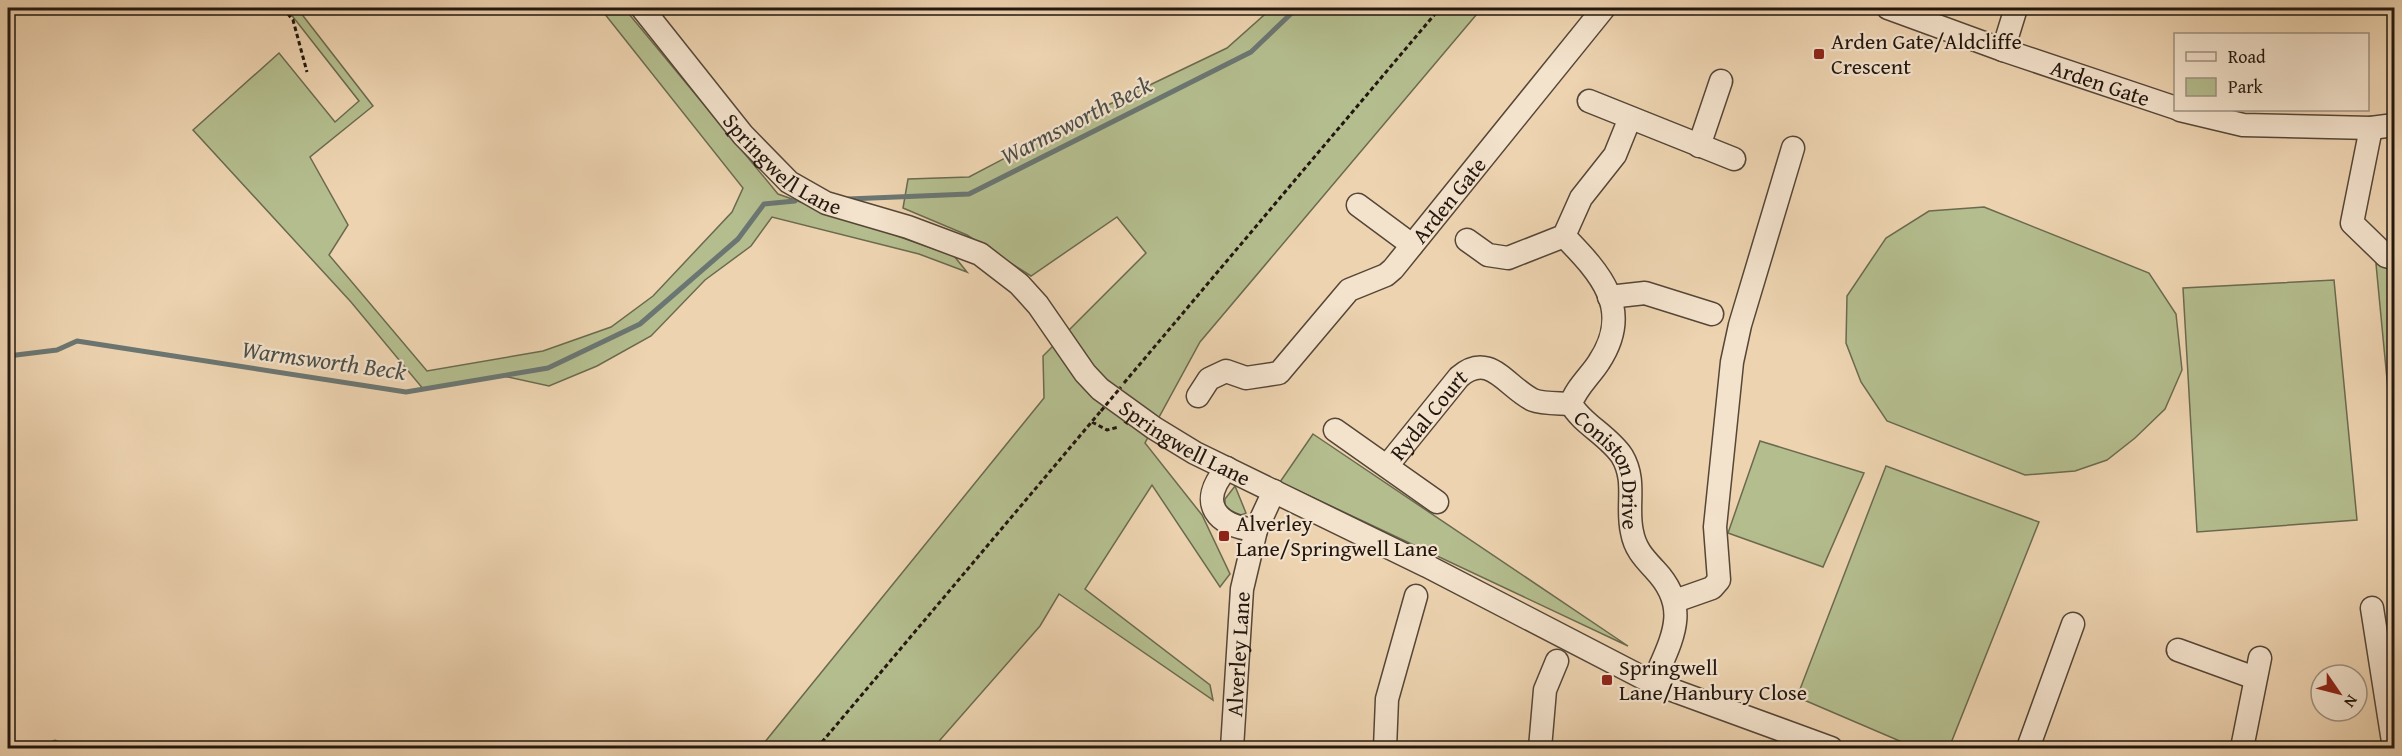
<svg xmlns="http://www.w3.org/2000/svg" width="2402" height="756" viewBox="0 0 2402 756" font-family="'Gentium Book Plus',serif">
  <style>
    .green { fill: #b4bd8e; stroke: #6b6a4e; stroke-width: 1.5 }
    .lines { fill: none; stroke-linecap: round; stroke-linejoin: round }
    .stream { stroke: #6b7672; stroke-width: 5 }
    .minor-casing { stroke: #554637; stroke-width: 25 }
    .path { stroke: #22170f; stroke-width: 3; stroke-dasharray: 4.5 3; stroke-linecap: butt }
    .minor { stroke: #f3e2cc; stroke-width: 22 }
    .path-bridge { stroke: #22170f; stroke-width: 3; stroke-dasharray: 4.5 3; stroke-linecap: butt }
    .poi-dot { fill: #8f2418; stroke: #f3e2cc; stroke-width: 2 }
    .labels { text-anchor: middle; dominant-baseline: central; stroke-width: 4.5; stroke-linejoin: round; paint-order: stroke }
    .poi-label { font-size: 22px; fill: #22170f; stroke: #f3e2cc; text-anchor: start }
    .street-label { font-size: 22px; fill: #22170f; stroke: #f3e2cc }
    .water-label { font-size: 24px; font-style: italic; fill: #4c4f49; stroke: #f3e2cc }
  </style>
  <rect width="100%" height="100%" fill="#edd3b0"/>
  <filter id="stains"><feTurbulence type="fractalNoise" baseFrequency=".00333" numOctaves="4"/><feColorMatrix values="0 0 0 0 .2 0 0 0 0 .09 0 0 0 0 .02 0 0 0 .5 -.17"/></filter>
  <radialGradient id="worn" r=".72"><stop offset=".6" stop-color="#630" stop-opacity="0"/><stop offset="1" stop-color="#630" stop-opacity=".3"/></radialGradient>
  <path class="green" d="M286 8H297L373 106 310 157 348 225 329 255 427 371 543 351 611 327 653 296 732 212 743 188 600 8H624L778 194 954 256 967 272 919 254 772 217 751 246 705 280 651 336 597 366 549 386 503 376 424 390 351 302 193 130 279 53 335 122 359 101Z
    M1272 8H1482L1200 342 1145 443 1202 515 1230 574 1220 587 1152 485 1085 589 1210 685 1213 700 1059 594 1040 626 933 748H760L1044 398 1043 356 1146 253 1117 217 1031 276 967 235 903 208 908 179 969 177 1085 116 1227 48Z
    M1984 207 2149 273 2176 314 2182 370 2165 409 2135 438 2107 460 2075 471 2025 475 1887 421 1861 382 1846 343 1847 296 1886 238 1929 211Z
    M2376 264 2394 268V453Z
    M2334 280 2357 520 2197 532 2183 288Z
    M1313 434 1628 646 1280 482Z
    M1760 441 1864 473 1823 567 1728 533Z
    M1886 466 2039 522 1949 748H1916L1797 697Z
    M1235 486 1246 513 1239 516 1225 508V499Z"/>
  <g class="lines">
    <path class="stream" d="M848 199 969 194 1251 52 1297 8
      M8 356 57 350 77 341 406 392 548 368 640 324 738 239 764 204 795 201
      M43 748 55 742 67 748"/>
    <g class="minor-casing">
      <g id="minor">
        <path id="s1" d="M642 8 743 135 789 182 826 203 908 227 980 254 1019 284 1038 305 1085 373 1100 389 1154 428 1195 453 1427 566 1653 683 1831 748"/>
        <path id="s2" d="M1888 8 2003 50 2176 108"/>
        <path d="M2003 50 2016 8"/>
        <path d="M1589 101 1734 159"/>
        <path d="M2180 110 2243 125 2371 128 2394 125"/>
        <path d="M2371 128 2352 223 2386 256 2394 258"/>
        <path d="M1699 146 1721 81"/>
        <path d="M1358 205 1412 245"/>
        <path id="s3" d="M1564 236C1600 273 1634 309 1599 362 1591 375 1575 389 1571 404 1581 423 1609 436 1622 456 1637 481 1626 506 1632 532 1635 549 1644 558 1655 570 1692 609 1671 640 1653 683"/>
        <path d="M1467 240 1488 255 1508 258 1564 236 1581 198 1615 155 1630 118"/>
        <path d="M1609 297 1645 293 1712 314"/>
        <path id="s4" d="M1198 396 1209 379 1226 371 1246 378 1279 373 1349 290 1386 275 1393 269 1604 8"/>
        <path d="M1335 430 1437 502"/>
        <path id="s5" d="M1387 466 1459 377C1490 350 1507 388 1533 400 1543 404 1560 403 1571 404"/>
        <path d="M1227 468C1196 504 1217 526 1256 530"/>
        <path d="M1675 601 1712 588 1719 580 1715 527 1732 362 1740 325 1793 148"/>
        <path d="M2372 608 2394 748"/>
        <path d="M2178 650 2255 678"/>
        <path id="s6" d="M1232 748 1242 589 1256 530 1274 491"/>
        <path d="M1385 748 1387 699 1416 596"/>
        <path d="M1540 748 1545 690 1557 661"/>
        <path d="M2028 748 2073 624"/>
        <path d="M2242 748 2260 658"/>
      </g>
    </g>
    <path class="path" d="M283 8 293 20 307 72
      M1124 383 1440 8
      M1092 422 1107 430 1119 427
      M817 748 1100 412"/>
    <use href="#minor" class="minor"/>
    <path class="path-bridge" d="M1101 411 1121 387"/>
  </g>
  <g class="poi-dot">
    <rect x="1813" y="48" width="12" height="12" rx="3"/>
    <rect x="1218" y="530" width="12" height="12" rx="3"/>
    <rect x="1601" y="674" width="12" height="12" rx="3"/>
  </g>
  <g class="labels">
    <g class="poi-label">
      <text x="1831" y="41">Arden Gate/Aldcliffe<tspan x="1831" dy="25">Crescent</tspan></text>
      <text x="1236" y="523">Alverley<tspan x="1236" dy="25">Lane/Springwell Lane</tspan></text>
      <text x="1619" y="667">Springwell<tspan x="1619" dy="25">Lane/Hanbury Close</tspan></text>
    </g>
    <g class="street-label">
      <text stroke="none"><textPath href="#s2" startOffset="225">Arden Gate</textPath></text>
      <text stroke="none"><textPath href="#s1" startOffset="212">Springwell Lane</textPath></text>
      <text stroke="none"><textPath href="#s4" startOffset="340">Arden Gate</textPath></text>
      <text stroke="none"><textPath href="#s5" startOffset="66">Rydal Court</textPath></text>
      <text stroke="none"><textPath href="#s1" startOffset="716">Springwell Lane</textPath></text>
      <text stroke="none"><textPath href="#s3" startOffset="276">Coniston Drive</textPath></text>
      <text stroke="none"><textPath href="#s6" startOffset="94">Alverley Lane</textPath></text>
    </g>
    <g class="water-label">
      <text transform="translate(1076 120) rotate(-27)">Warmsworth Beck</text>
      <text transform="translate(324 360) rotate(8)">Warmsworth Beck</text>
    </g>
  </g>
  <rect width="2402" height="756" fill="none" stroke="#edd3b0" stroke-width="30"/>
  <rect x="9" y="9" width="2384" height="738" fill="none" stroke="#22170f" stroke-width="3"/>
  <rect x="15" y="15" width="2372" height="726" fill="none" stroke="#22170f" stroke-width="1.5"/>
  <rect x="2174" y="33" width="195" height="78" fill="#f3e2cc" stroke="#9f9180" stroke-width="1.5"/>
  <rect x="2186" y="52" width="30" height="9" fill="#f3e2cc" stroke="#9f9180" stroke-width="1.5"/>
  <text x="2228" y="63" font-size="18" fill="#22170f">Road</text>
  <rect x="2186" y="78" width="30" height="18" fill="#b4bd8e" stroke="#9f9180" stroke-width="1.5"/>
  <text x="2228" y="93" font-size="18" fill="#22170f">Park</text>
  <g transform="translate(2339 693) rotate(125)"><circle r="28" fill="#f3e2cc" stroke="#9f9180" stroke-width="1.5"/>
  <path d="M0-4.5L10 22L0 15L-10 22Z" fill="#8f2418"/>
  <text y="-9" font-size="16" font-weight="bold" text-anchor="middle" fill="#22170f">N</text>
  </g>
  <rect width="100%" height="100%" filter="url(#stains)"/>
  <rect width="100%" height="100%" fill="url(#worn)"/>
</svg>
